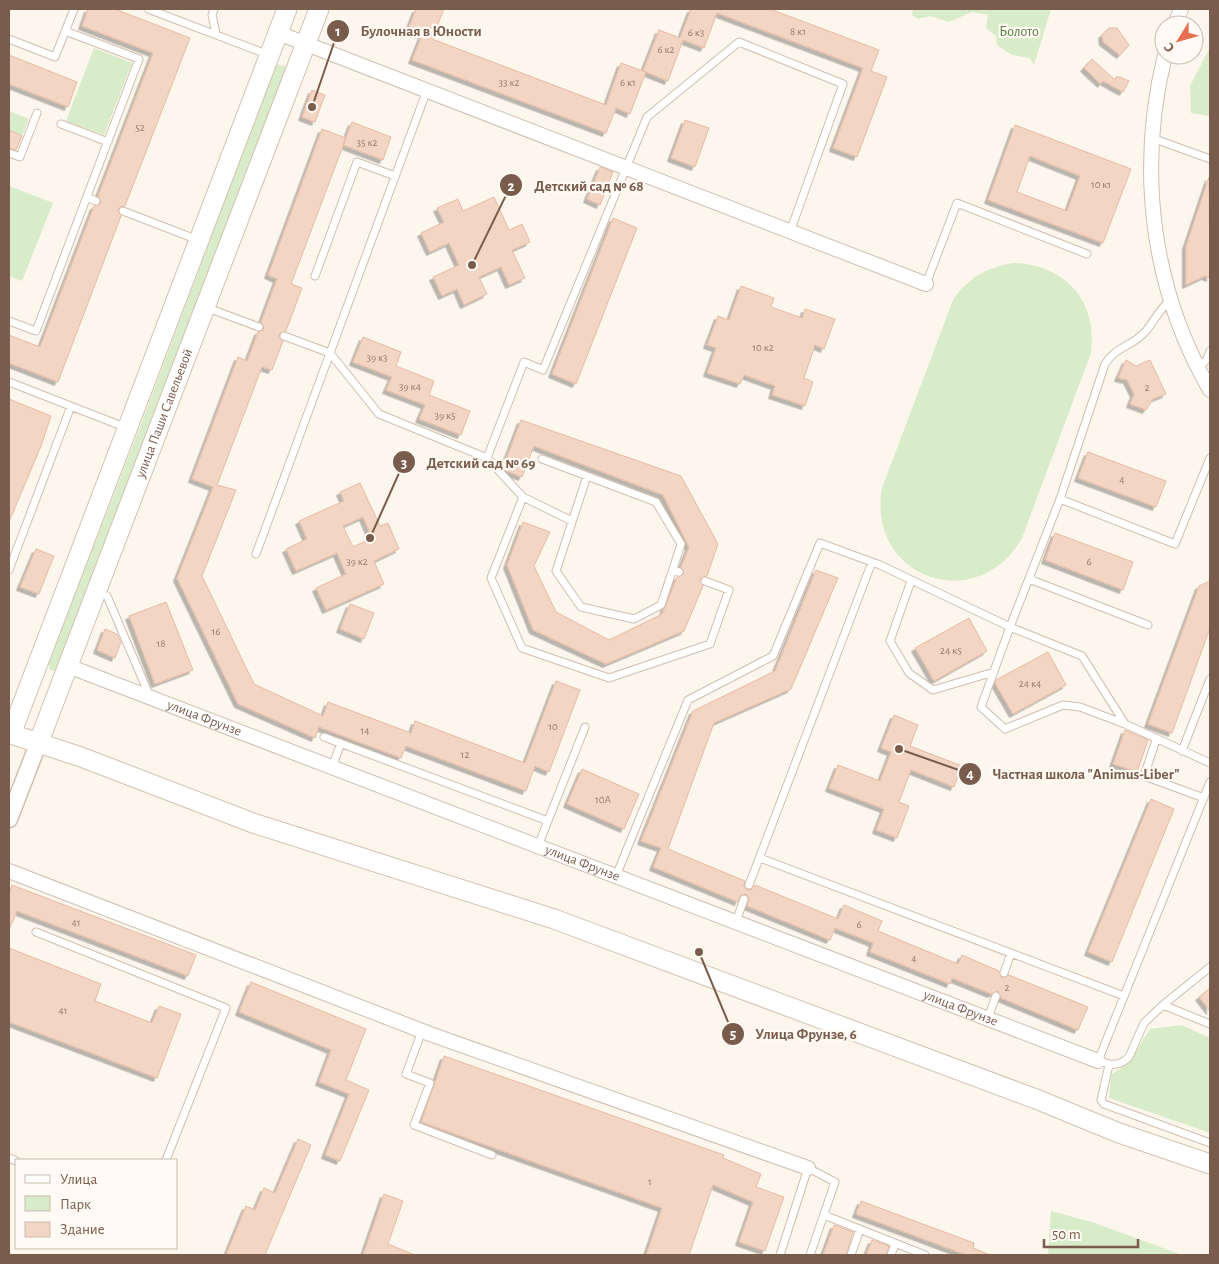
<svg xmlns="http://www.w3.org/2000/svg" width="1219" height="1264" viewBox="0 0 1219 1264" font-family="'Alegreya Sans',sans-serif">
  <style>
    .green { fill: #d8ecc9 }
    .building { fill: #f3d5c3; stroke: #e6bba3; fill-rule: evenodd; filter: url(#shadow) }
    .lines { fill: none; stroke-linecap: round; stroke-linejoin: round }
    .service-casing { stroke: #d1beb0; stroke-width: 9 }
    .minor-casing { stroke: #d1beb0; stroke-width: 16 }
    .tertiary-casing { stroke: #d1beb0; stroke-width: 19 }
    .secondary-casing { stroke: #d6c0b0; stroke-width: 21 }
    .service { stroke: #fff; stroke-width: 7 }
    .minor { stroke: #fff; stroke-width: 14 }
    .tertiary { stroke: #fff; stroke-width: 16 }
    .secondary { stroke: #fff; stroke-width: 19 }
    .labels { text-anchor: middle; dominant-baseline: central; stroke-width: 4.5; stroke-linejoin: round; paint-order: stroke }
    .number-label { font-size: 11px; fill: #987a6a }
    .park-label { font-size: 14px; fill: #537a41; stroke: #fffaf3 }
    .street-label { font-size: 14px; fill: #7a5c4d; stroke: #fffaf3 }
    .leader { fill: none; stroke: #7a5c4d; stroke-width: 2 }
    .callout-dot { fill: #7a5c4d; stroke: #fffaf3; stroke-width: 2 }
    .mark-label { font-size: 15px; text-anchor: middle; font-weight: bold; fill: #fff }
    .callout-label { font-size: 15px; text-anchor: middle; font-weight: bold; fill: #7a5c4d; stroke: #fffaf3; stroke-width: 4.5; stroke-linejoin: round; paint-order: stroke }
  </style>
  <defs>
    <filter id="shadow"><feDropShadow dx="-3.5" dy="3.5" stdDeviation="0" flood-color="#0004"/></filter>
  </defs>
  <rect width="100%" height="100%" fill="#fdf6ec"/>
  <path class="green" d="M913 9H1051L1034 65 1030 58 1012 55 997 45 996 36 986 28 988 15 972 12 949 22 930 16 918 19 912 15Z
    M1210 47V116L1191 113 1190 86Z
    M94 48 132 63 104 135 66 121Z
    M276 64 287 67 60 668 54 671 49 669V662L140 427Z
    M9 111 29 119 22 136 9 130Z
    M9 186 53 203 22 281 9 276Z
    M1014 263C1066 265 1098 302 1091 353L1022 538C977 617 866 578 882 488L953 300C968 278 987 267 1014 263Z
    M1182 1025 1210 1038V1133L1109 1098 1111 1075 1130 1061 1150 1029Z
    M1051 1211 1095 1223 1182 1255H1048Z"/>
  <path class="building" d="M88 9H115L190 38 125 206 120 207 118 210 121 216 58 382 9 363V335L40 347 94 206 101 203 98 196 153 53 82 26Z
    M416 9H444L432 39 606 105 621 63 646 72 630 114 616 108 606 133 412 60 422 35 408 30Z
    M691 9H770L879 50 871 71 887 77 857 157 833 148 863 68 717 13 704 48 683 40 668 81 643 71 659 30 680 38Z
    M1109 28H1117L1129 45 1120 55 1103 42 1102 35Z
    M9 55 77 82 68 107 9 84Z
    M1092 59 1115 80 1116 77H1120L1129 81 1123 92 1103 81 1101 84 1084 68Z
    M312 90 325 95 315 122 302 117Z
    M685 120 709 128 695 167 671 158Z
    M352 122 391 137 383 160 343 145Z
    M1015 125 1131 169 1103 243 988 200ZM1030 156 1080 176 1067 211 1017 192Z
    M322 129 346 138 291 284 302 288 286 331 279 334V337L283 341 272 370 262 367 217 485 236 490 202 576 254 684 323 716 328 702 411 733 415 721 525 763 556 681 580 690 549 772 535 766 526 791 406 746 401 758 319 727 315 738 238 704 177 578 213 487 192 479 238 357 247 361 258 332 264 329 261 322 277 279 268 275Z
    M9 130 22 136 16 150 9 148Z
    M600 167 613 172 600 205 587 199Z
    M1209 177 1210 278 1205 276 1186 285V246Z
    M494 197 509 230 522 224 530 242 512 250 525 278 509 285 501 267 479 277 487 294 464 305 457 289 442 296 433 277 459 265 449 243 430 252 421 233 444 222 437 208 458 199 463 211Z
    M613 218 637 228 576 384 552 374Z
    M741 286 774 298 771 307 802 318 805 309 835 319 824 349 815 345 804 378 813 382 805 406 772 395 775 386 744 375 740 384 707 373 716 348 707 345 718 316 729 320Z
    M363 337 401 352 396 366 434 381 429 395 470 411 461 435 419 419 425 405 386 390 392 377 353 362Z
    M1126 360 1136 366 1150 360 1166 394 1153 399 1146 410 1130 404 1134 394 1127 380 1118 378Z
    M9 399 51 416 41 446 9 522Z
    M521 420 681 476 718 544 707 576 700 579 703 586 684 631 606 664 533 630 507 565 523 522 550 532 534 566 556 612 609 640 662 614 677 577 684 574 681 567 689 547 663 495 534 446 522 477 506 471 503 467Z
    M1088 452 1166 481 1156 507 1078 478Z
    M360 483 380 526 388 523 399 549 374 561 384 584 326 610 316 588 346 574 337 553 296 571 286 549 307 539 299 521 344 501 340 492ZM363 517 372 538 353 547 343 526Z
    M1055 533 1133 562 1123 590 1045 560Z
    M36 549 54 556 39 594 20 587Z
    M816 570 838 578 791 689 714 723 668 849 745 881 744 886 747 890 752 889 755 885 838 919 844 905 882 921 878 931 958 964 962 955 999 971 1002 978 1009 975 1088 1007 1078 1030 1001 998 998 991 991 994 952 978 950 984 870 952 873 943 835 928 830 940 747 906 749 898 746 894 741 895 738 902 653 867 661 848 641 841 693 711 775 671Z
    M1210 581V628L1172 733 1148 724 1199 586Z
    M166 602 193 670 155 684 129 616Z
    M350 604 374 613 364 639 340 629Z
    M969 618 987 651 934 681 915 648Z
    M105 629 117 634 121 642 115 658 97 650Z
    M1048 652 1066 685 1013 714 995 683 996 680Z
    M894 715 918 725 910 746 962 766 954 787 911 770 899 802 909 806 897 838 876 830 884 809 829 788 838 765 880 781 891 752 881 748Z
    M1125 730 1148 740 1137 772 1113 764Z
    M582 769 639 794 624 829 567 804Z
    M1151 799 1174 809 1112 962 1088 952Z
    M12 885 196 955 188 976 17 911 9 930V894Z
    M9 948 101 984 95 1001 152 1023 159 1006 181 1014 157 1078 9 1022Z
    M251 982 366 1029 346 1080 369 1090 340 1161 325 1155 349 1094 319 1082 331 1050 239 1012Z
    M1210 988V1011L1199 997Z
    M444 1056 724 1155 723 1158 761 1174 756 1187 784 1197 765 1251 739 1242 753 1202 713 1185 689 1255H646L662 1208 421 1122Z
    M298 1139 311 1145 265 1255H226L246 1206 255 1210 264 1188 275 1193Z
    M384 1194 403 1201 388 1244 415 1255H363Z
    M861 1201 974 1243 973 1248 990 1255H966L856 1214Z
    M834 1225 853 1232 846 1255H823Z
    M872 1240 889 1246 886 1255H866Z"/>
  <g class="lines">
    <g class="service-casing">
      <path id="service" d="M148 9 269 55
        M214 9 212 15 216 34
        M9 39 55 57 74 9
        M61 124 108 142
        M1152 138 1210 159
        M9 153 20 157 37 113
        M87 197 96 201
        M123 211 198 240
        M315 276 357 162 395 176
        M926 284 957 203 1087 254
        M205 307 259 327
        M9 321 36 331 139 59 65 31
        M284 336 330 353 427 90
        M330 353 379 414 487 458 523 497
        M1198 369 1207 359 1210 351
        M9 382 127 428
        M487 458 524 362 543 370 647 117 739 42 843 84 790 232
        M542 459 656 502 681 544 673 569
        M587 476 556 571 581 607 634 619 661 605 673 569 679 572
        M1060 499 1175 544 1210 458
        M572 521 523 497 491 578 522 648 609 678 710 644 729 590 705 581
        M256 554 330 353
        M9 570 71 406
        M1029 579 1148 625
        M911 581 890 641 909 673 933 690 994 672
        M107 596 150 697
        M1125 724 1080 707 1063 705 1005 729 981 707 1010 627 1082 656 1125 724 1210 763
        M324 737 548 821
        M1156 740 1144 776 1204 798
        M1182 751 1210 679
        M332 767 341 743
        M1210 782 1098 1061C1111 1065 1119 1067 1129 1057L1144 1023 1163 1005 1210 1024
        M538 846 585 727
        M760 858 1124 996
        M616 876 688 700 773 656 820 543 880 565 1010 627 1060 499 1105 364C1116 346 1132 347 1146 331 1155 320 1159 309 1170 301
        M749 885 872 562
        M736 922 744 899
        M36 932 226 1008 166 1160
        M1004 973 1011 953
        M1163 1005 1210 967
        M988 1018 996 996
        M422 1031 406 1074 430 1083 414 1125 492 1155
        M1109 1065 1101 1100 1104 1104 1210 1143
        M9 1158 16 1161
        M824 1215 925 1255
        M780 1255 808 1168 835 1182 810 1255
        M851 1255 860 1229
        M891 1255 895 1244"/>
    </g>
    <g class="minor-casing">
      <g id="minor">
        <path d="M1175 25 1181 9"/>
        <path d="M278 33 926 284"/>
        <path d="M1165 55C1137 169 1151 288 1210 390"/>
        <path id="s1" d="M68 666 1098 1061"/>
        <path d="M9 871 430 1034 808 1168"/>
      </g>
    </g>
    <g class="tertiary-casing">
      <path id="tertiary" d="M9 819 38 744"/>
    </g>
    <g class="secondary-casing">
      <g id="secondary">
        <path d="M287 9 11 734 81 757 253 823 554 919 1036 1099 1119 1133 1210 1164"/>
        <path id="s2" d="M38 744 319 9"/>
      </g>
    </g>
    <use href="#service" class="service"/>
    <use href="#minor" class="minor"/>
    <use href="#tertiary" class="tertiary"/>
    <use href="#secondary" class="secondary"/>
  </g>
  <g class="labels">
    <g class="number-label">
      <text x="798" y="31">8 к1</text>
      <text x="696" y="32">6 к3</text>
      <text x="666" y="49">6 к2</text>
      <text x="509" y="82">33 к2</text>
      <text x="628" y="82">6 к1</text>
      <text x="140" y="127">52</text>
      <text x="367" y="142">35 к2</text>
      <text x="1101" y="184">10 к1</text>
      <text x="763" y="347">10 к2</text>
      <text x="377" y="357">39 к3</text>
      <text x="410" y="386">39 к4</text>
      <text x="1147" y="387">2</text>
      <text x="445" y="415">39 к5</text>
      <text x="1122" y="479">4</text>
      <text x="357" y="561">39 к2</text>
      <text x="1089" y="561">6</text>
      <text x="216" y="631">16</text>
      <text x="161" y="643">18</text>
      <text x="951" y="650">24 к5</text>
      <text x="1030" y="683">24 к4</text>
      <text x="553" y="726">10</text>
      <text x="365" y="730">14</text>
      <text x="465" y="754">12</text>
      <text x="603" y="799">10А</text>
      <text x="76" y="922">41</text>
      <text x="859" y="924">6</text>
      <text x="914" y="958">4</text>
      <text x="1007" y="987">2</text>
      <text x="63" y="1010">41</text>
      <text x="650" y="1181">1</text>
    </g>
    <g class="park-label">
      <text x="1019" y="32">Болото</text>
    </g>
    <g class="street-label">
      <text stroke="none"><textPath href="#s2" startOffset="354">улица Паши Савельевой</textPath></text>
      <text stroke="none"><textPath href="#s1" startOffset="146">улица Фрунзе</textPath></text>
      <text stroke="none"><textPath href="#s1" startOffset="551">улица Фрунзе</textPath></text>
      <text stroke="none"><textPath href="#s1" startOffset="956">улица Фрунзе</textPath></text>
    </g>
  </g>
  <path class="leader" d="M312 107L338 31M472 265L511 185M370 538L404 462M899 749L970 774M699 952L733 1034"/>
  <g class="callout-dot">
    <circle cx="312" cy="107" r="5"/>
    <circle cx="472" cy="265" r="5"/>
    <circle cx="370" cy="538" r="5"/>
    <circle cx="899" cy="749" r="5"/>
    <circle cx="699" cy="952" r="5"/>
    <circle cx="338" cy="31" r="12"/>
    <circle cx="511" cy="185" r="12"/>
    <circle cx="404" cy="462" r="12"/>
    <circle cx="970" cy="774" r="12"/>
    <circle cx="733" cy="1034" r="12"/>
  </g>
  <g class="mark-label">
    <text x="338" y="36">1</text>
    <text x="511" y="191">2</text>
    <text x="404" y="468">3</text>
    <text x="970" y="779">4</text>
    <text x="733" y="1039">5</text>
  </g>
  <g class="callout-label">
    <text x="421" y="36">Булочная в Юности</text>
    <text x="589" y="191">Детский сад № 68</text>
    <text x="481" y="468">Детский сад № 69</text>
    <text x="1086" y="779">Частная школа "Animus-Liber"</text>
    <text x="806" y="1039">Улица Фрунзе, 6</text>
  </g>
  <rect width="1219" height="1264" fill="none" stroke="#7a5c4d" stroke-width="20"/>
  <rect x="15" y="1159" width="162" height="90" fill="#fffaf3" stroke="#cabbb1"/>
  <rect x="25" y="1175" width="25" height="8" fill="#ffffff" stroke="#cabbb1"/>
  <text x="60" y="1184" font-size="15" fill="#7a5c4d">Улица</text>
  <rect x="25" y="1196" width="25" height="15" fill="#d8ecc9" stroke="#cabbb1"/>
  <text x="60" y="1209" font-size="15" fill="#7a5c4d">Парк</text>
  <rect x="25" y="1222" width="25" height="15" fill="#f3d5c3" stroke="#cabbb1"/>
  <text x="60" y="1234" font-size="15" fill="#7a5c4d">Здание</text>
  <g transform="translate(1179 40) rotate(233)"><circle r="24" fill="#fffaf3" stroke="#cabbb1"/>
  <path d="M0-4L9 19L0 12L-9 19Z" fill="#e76f51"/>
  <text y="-8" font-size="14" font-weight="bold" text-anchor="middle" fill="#7a5c4d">С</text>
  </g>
  <path d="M1044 1239v8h94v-8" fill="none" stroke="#7a5c4d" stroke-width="2.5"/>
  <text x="1052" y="1239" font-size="15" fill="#7a5c4d" stroke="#fffaf3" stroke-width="4" paint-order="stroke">50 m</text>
</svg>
